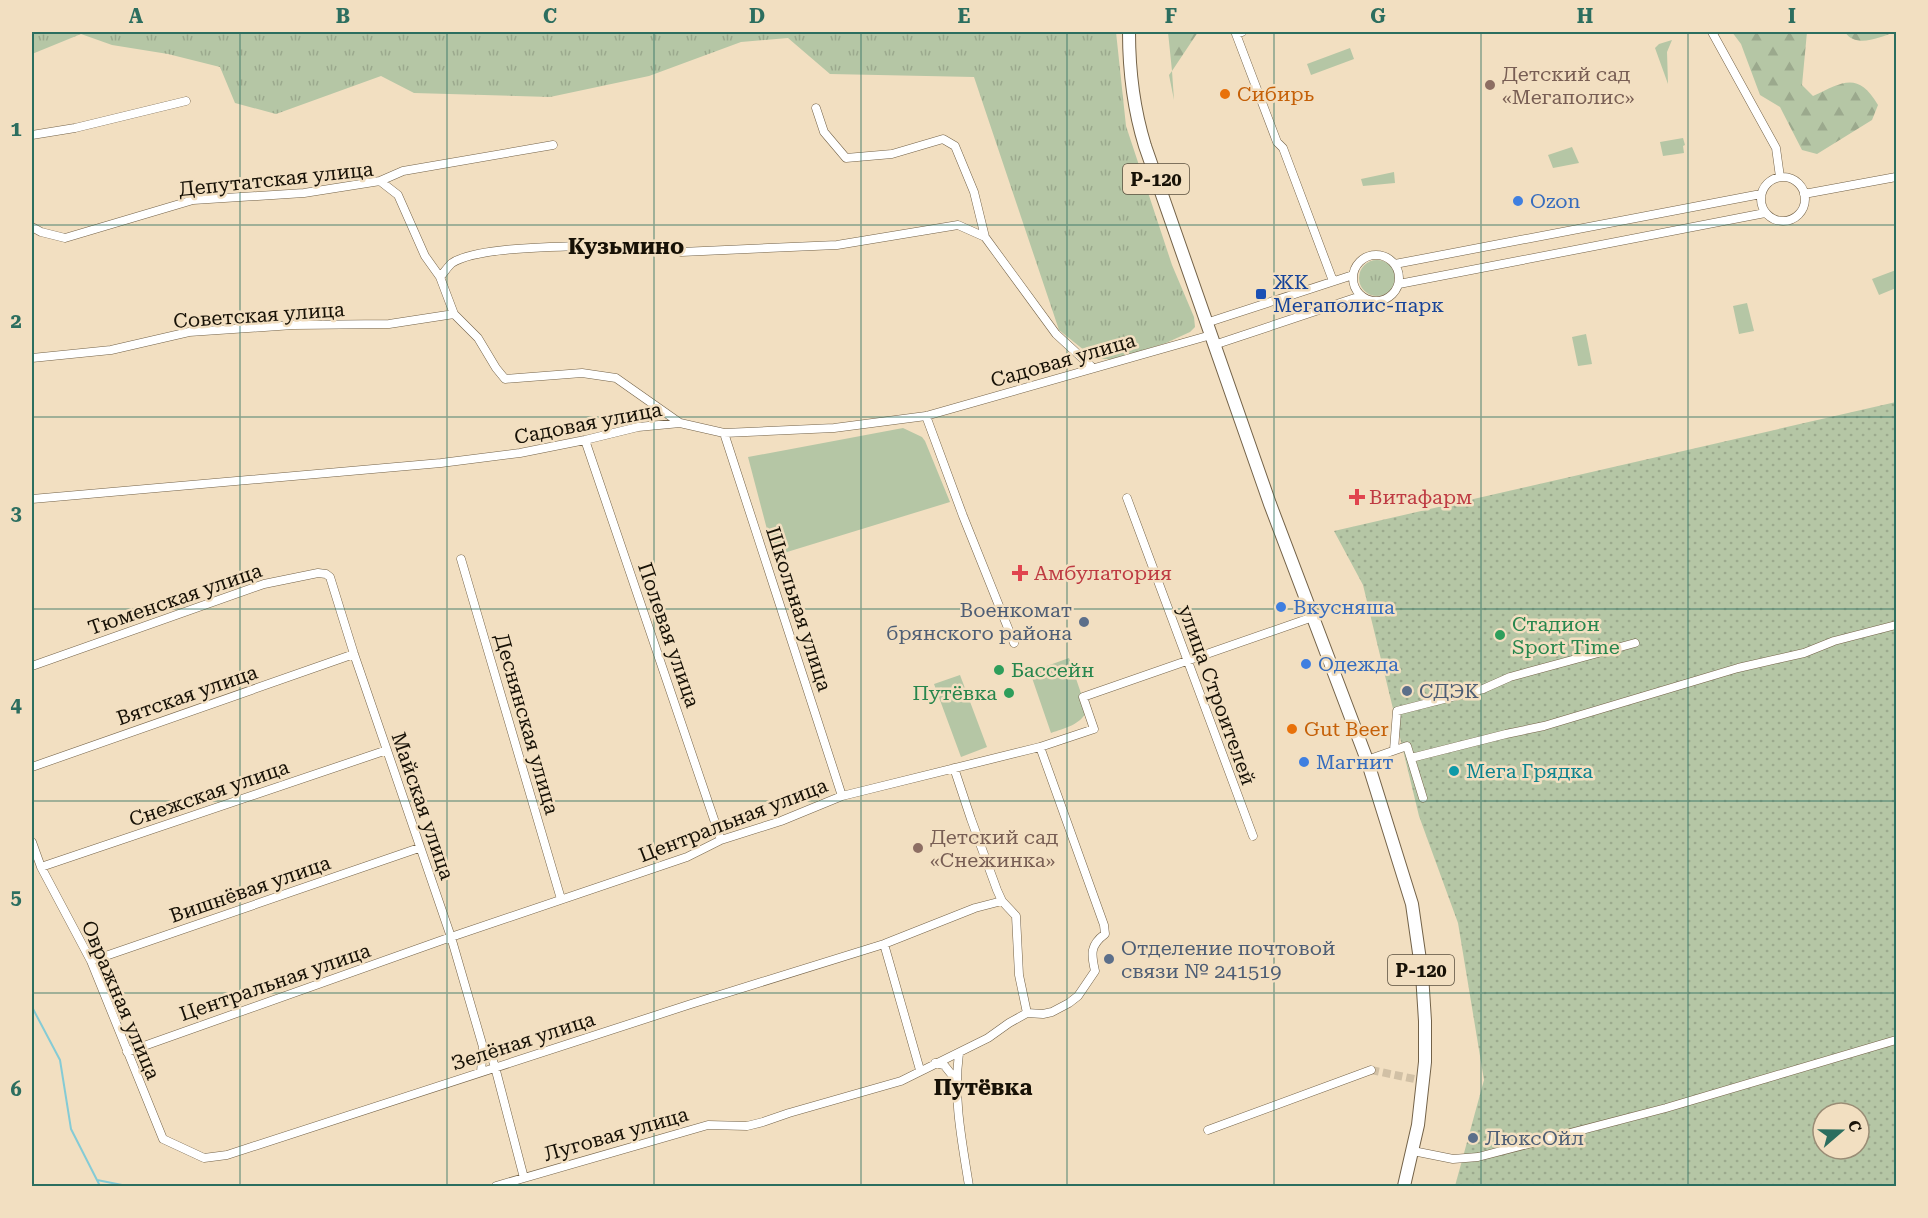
<svg xmlns="http://www.w3.org/2000/svg" width="1928" height="1218" viewBox="0 0 1928 1218" font-family="'Roboto Serif',serif">
  <style>
    .grass { fill: url(#grass-tufts) }
    .forest { fill: url(#forest-firs) }
    .park { fill: #b5c6a5 }
    .garden { fill: url(#garden-dots); fill-rule: evenodd }
    .lines { fill: none; stroke-linecap: round; stroke-linejoin: round }
    .stream { stroke: #85cbd5; stroke-width: 2 }
    .minor-tunnel { stroke: #d1c0a5; stroke-width: 8; stroke-dasharray: 8 4; stroke-linecap: butt }
    .minor-casing { stroke: #736248; stroke-width: 9 }
    .primary-casing { stroke: #736248; stroke-width: 14 }
    .minor { stroke: #fff; stroke-width: 8 }
    .primary { stroke: #fff; stroke-width: 12 }
    .grid { fill: none; stroke: #2c6e5f; stroke-width: 1.5; stroke-opacity: 0.55 }
    .education-dot { fill: #8d6e63; stroke: #f2dfc1; stroke-width: 2 }
    .food-dot { fill: #e8710a; stroke: #f2dfc1; stroke-width: 2 }
    .shop-dot { fill: #3f7fe0; stroke: #f2dfc1; stroke-width: 2 }
    .transit-dot { fill: #1a4fb4; stroke: #f2dfc1; stroke-width: 2 }
    .health-dot { fill: #e0444e; stroke: #f2dfc1; stroke-width: 2 }
    .service-dot { fill: #5c6f8a; stroke: #f2dfc1; stroke-width: 2 }
    .leisure-dot { fill: #2e9e5b; stroke: #f2dfc1; stroke-width: 2 }
    .culture-dot { fill: #0f9aa8; stroke: #f2dfc1; stroke-width: 2 }
    .labels { text-anchor: middle; dominant-baseline: central; stroke-width: 5; stroke-linejoin: round; paint-order: stroke }
    .shield { fill: #f2dfc1; stroke: #594f3e; stroke-width: 1.5 }
    .shield-label { font-size: 18px; font-weight: bold; fill: #171106 }
    .education-label { font-size: 20px; fill: #785e54; stroke: #f2dfc1; text-anchor: start }
    .food-label { font-size: 20px; fill: #c56008; stroke: #f2dfc1; text-anchor: start }
    .street-label { font-size: 20px; fill: #171106; stroke: #f2dfc1 }
    .shop-label { font-size: 20px; fill: #366cbe; stroke: #f2dfc1; text-anchor: start }
    .transit-label { font-size: 20px; fill: #164399; stroke: #f2dfc1; text-anchor: start }
    .health-label { font-size: 20px; fill: #be3a42; stroke: #f2dfc1; text-anchor: start }
    .service-label { font-size: 20px; fill: #4e5e75; stroke: #f2dfc1; text-anchor: start }
    .leisure-label { font-size: 20px; fill: #27864d; stroke: #f2dfc1; text-anchor: start }
    .culture-label { font-size: 20px; fill: #0d838f; stroke: #f2dfc1; text-anchor: start }
    .quarter-label { font-size: 22px; font-weight: bold; fill: #171106; stroke: #f2dfc1 }
    .neatline { fill: none; stroke: #2c6e5f; stroke-width: 2 }
    .grid-label { font-size: 20px; text-anchor: middle; font-weight: bold; fill: #2c6e5f }
  </style>
  <defs>
    <pattern id="grass-tufts" width="24" height="20" patternUnits="userSpaceOnUse" patternTransform="scale(1.5)"><rect width="24" height="20" fill="#b5c6a5"/><path d="M3 7l-1-3M5 7V3M7 7l1-3M15 17l-1-3M17 17v-4M19 17l1-3" fill="none" stroke="#9ba98d"/></pattern>
    <pattern id="forest-firs" width="22" height="20" patternUnits="userSpaceOnUse" patternTransform="scale(1.5)"><rect width="22" height="20" fill="#b5c6a5"/><path d="M5 1l3.5 6h-7zM16 11l3.5 6h-7z" fill="#9ba98d"/></pattern>
    <pattern id="garden-dots" width="8" height="8" patternUnits="userSpaceOnUse" patternTransform="scale(1.5)"><rect width="8" height="8" fill="#b5c6a5"/><path d="M2 2h.1M6 6h.1" fill="none" stroke="#9ba98d" stroke-width="1.8" stroke-linecap="round"/></pattern>
  </defs>
  <rect width="100%" height="100%" fill="#f2dfc1"/>
  <path class="grass" d="M32 32H1116L1126 126 1172 265 1194 317 1195 327 1190 332 1166 343 1114 359H1095L1059 330 974 77 830 74 788 38 741 42 649 76 550 97 414 93 381 76 276 114 235 103 220 67 168 54 112 45 81 34 32 54Z
    M1359 278a18 18 0 1 1 36 0a18 18 0 1 1-36 0Z"/>
  <path class="forest" d="M1168 32H1198L1172 71 1174 100 1169 75 1172 71Z
    M1732 32H1807L1802 85 1813 96C1843 82 1858 71 1878 105L1872 120 1817 154 1802 150 1780 107 1760 95 1741 44Z
    M1845 32H1895C1880 37 1856 49 1845 32Z"/>
  <path class="park" d="M1672 40 1667 52 1668 84 1655 48 1659 44Z
    M1350 48 1354 59 1311 75 1307 64Z
    M1683 138 1685 145 1683 146 1684 153 1663 156 1660 142Z
    M1572 147 1579 163 1553 168 1548 155Z
    M1394 172 1395 183 1363 186 1361 179Z
    M1896 270V288L1879 295 1872 279Z
    M1747 303 1754 331 1739 334 1733 306Z
    M1586 334 1592 364 1578 366 1572 337Z
    M903 428 922 437 925 441 950 502 774 556 748 457Z
    M1069 658 1087 711C1080 725 1065 728 1051 733L1030 672Z
    M960 675 987 747 961 757 934 684Z"/>
  <path class="garden" d="M1896 402V1186H1455L1484 1080 1458 923 1419 816 1363 585 1334 531ZM1823 1113H1859V1149H1823Z"/>
  <g class="lines">
    <path class="stream" d="M32 1007 60 1060 71 1129 100 1186
      M97 1180 127 1186"/>
    <path class="minor-tunnel" d="M1371 1070 1424 1081"/>
    <g class="minor-casing">
      <path id="minor" d="M1242 32 1236 34 1277 142 1283 148 1333 281
        M1712 32 1776 148 1780 177
        M816 108 824 132 846 158 892 154 943 139 955 146 974 192 985 237
        M32 135 75 128 186 101
        M1761 199a22 22 0 1 1 44 0a22 22 0 1 1-44 0Z
        M380 181 403 171 553 145
        M1804 194 1896 177
        M32 227 41 232 65 238 193 200 304 193 380 181 398 195 425 256 440 277 454 314 478 338 496 368 505 379 582 373 616 378 680 423
        M681 252 837 245 958 225 985 237 1056 334 1093 368
        M1353 278a23 23 0 1 1 46 0a23 23 0 1 1-46 0Z
        M1395 264 1761 194
        M440 277C444 273 448 266 452 263 479 245 576 247 611 245
        M1399 284 1765 213
        M1206 323 1353 275
        M1214 345 1361 296
        M32 358 111 350 189 332 293 325 389 324 454 314
        M926 416 963 516 1014 643
        M724 433 842 796
        M585 440 721 840
        M1127 498 1253 836
        M32 499 441 463 520 453 585 440 638 427 680 423 724 433 834 428 926 416 1211 335
        M461 559 561 899
        M32 666 264 584 318 573 326 574 330 577 354 654 451 937 483 1047 481 1072
        M1394 750 1397 711 1483 689 1510 677 1635 643
        M1411 758 1506 734 1544 726 1738 668 1804 653 1834 641 1896 625
        M1367 760 1407 746 1423 798
        M32 767 354 654
        M954 768 971 819 997 890 1002 901 1016 916 1019 975 1027 1013
        M32 842 41 867 91 961 163 1139 204 1158 227 1155 691 1004 884 944 975 908 1002 901
        M41 867 387 750
        M884 944 920 1070
        M91 961 419 848
        M483 1047 491 1055 495 1067 524 1178
        M127 1052 451 937 687 857 721 840 781 821 842 796 1040 747 1094 729 1083 697 1313 617
        M959 1053C953 1099 962 1141 969 1186
        M935 1063 944 1065 956 1080
        M1208 1130 1371 1070
        M1413 1151 1453 1159 1478 1157 1666 1108 1896 1040
        M496 1186 708 1125 747 1126 763 1122 789 1113 901 1081 988 1038 1009 1023 1027 1013 1043 1014 1052 1012 1069 1003 1078 996 1095 971C1091 954 1090 945 1105 934L1104 925 1040 747"/>
    </g>
    <g class="primary-casing">
      <path id="primary" d="M1129 32C1129 72 1133 107 1145 146L1270 504 1367 760 1412 904 1422 974 1425 1021V1062L1418 1125 1404 1186"/>
    </g>
    <use href="#minor" class="minor"/>
    <use href="#primary" class="primary"/>
  </g>
  <path class="grid" d="M240 32V1186M447 32V1186M654 32V1186M861 32V1186M1067 32V1186M1274 32V1186M1481 32V1186M1688 32V1186M32 225H1896M32 417H1896M32 609H1896M32 801H1896M32 993H1896"/>
  <g class="education-dot">
    <circle cx="1490" cy="85" r="6"/>
    <circle cx="918" cy="848" r="6"/>
  </g>
  <g class="food-dot">
    <circle cx="1225" cy="94" r="6"/>
    <circle cx="1292" cy="729" r="6"/>
  </g>
  <g class="shop-dot">
    <circle cx="1518" cy="201" r="6"/>
    <circle cx="1281" cy="607" r="6"/>
    <circle cx="1306" cy="664" r="6"/>
    <circle cx="1304" cy="762" r="6"/>
  </g>
  <rect class="transit-dot" x="1255" y="288" width="12" height="12" rx="3"/>
  <g class="health-dot">
    <path d="M1354 488h6v6h6v6h-6v6h-6v-6h-6v-6h6z"/>
    <path d="M1017 564h6v6h6v6h-6v6h-6v-6h-6v-6h6z"/>
  </g>
  <g class="service-dot">
    <circle cx="1084" cy="622" r="6"/>
    <circle cx="1407" cy="691" r="6"/>
    <circle cx="1109" cy="959" r="6"/>
    <circle cx="1473" cy="1138" r="6"/>
  </g>
  <g class="leisure-dot">
    <circle cx="1500" cy="635" r="6"/>
    <circle cx="999" cy="670" r="6"/>
    <circle cx="1009" cy="693" r="6"/>
  </g>
  <circle class="culture-dot" cx="1454" cy="771" r="6"/>
  <g class="labels">
    <g class="shield">
      <rect x="1123" y="164" width="66" height="30" rx="4.5"/>
      <rect x="1388" y="955" width="66" height="30" rx="4.5"/>
    </g>
    <g class="shield-label">
      <text x="1156" y="179">Р-120</text>
      <text x="1421" y="970">Р-120</text>
    </g>
    <g class="education-label">
      <text x="1502" y="74">Детский сад<tspan x="1502" dy="23">«Мегаполис»</tspan></text>
      <text x="930" y="837">Детский сад<tspan x="930" dy="23">«Снежинка»</tspan></text>
    </g>
    <g class="food-label">
      <text x="1237" y="94">Сибирь</text>
      <text x="1304" y="729">Gut Beer</text>
    </g>
    <g class="street-label">
      <text transform="translate(276 179) rotate(-6)">Депутатская улица</text>
      <text transform="translate(259 315) rotate(-4)">Советская улица</text>
      <text transform="translate(1063 360) rotate(-16)">Садовая улица</text>
      <text transform="translate(588 423) rotate(-11)">Садовая улица</text>
      <text transform="translate(175 599) rotate(-19)">Тюменская улица</text>
      <text transform="translate(799 609) rotate(72)">Школьная улица</text>
      <text transform="translate(669 635) rotate(71)">Полевая улица</text>
      <text transform="translate(187 695) rotate(-19)">Вятская улица</text>
      <text transform="translate(1217 695) rotate(70)">улица Строителей</text>
      <text transform="translate(527 724) rotate(74)">Деснянская улица</text>
      <text transform="translate(209 793) rotate(-19)">Снежская улица</text>
      <text transform="translate(423 806) rotate(71)">Майская улица</text>
      <text transform="translate(733 820) rotate(-21)">Центральная улица</text>
      <text transform="translate(250 889) rotate(-19)">Вишнёвая улица</text>
      <text transform="translate(275 982) rotate(-19)">Центральная улица</text>
      <text transform="translate(121 1000) rotate(67)">Овражная улица</text>
      <text transform="translate(523 1041) rotate(-18)">Зелёная улица</text>
      <text transform="translate(616 1134) rotate(-16)">Луговая улица</text>
    </g>
    <g class="shop-label">
      <text x="1530" y="201">Ozon</text>
      <text x="1293" y="607">Вкусняша</text>
      <text x="1318" y="664">Одежда</text>
      <text x="1316" y="762">Магнит</text>
    </g>
    <g class="transit-label">
      <text x="1273" y="282">ЖК<tspan x="1273" dy="23">Мегаполис-парк</tspan></text>
    </g>
    <g class="health-label">
      <text x="1369" y="497">Витафарм</text>
      <text x="1034" y="573">Амбулатория</text>
    </g>
    <g class="service-label">
      <text x="1072" y="610" text-anchor="end">Военкомат<tspan x="1072" dy="23">брянского района</tspan></text>
      <text x="1419" y="691">СДЭК</text>
      <text x="1121" y="948">Отделение почтовой<tspan x="1121" dy="23">связи № 241519</tspan></text>
      <text x="1485" y="1138">ЛюксОйл</text>
    </g>
    <g class="leisure-label">
      <text x="1512" y="624">Стадион<tspan x="1512" dy="23">Sport Time</tspan></text>
      <text x="1011" y="670">Бассейн</text>
      <text x="997" y="693" text-anchor="end">Путёвка</text>
    </g>
    <g class="culture-label">
      <text x="1466" y="771">Мега Грядка</text>
    </g>
    <g class="quarter-label">
      <text x="626" y="246">Кузьмино</text>
      <text x="983" y="1087">Путёвка</text>
    </g>
  </g>
  <rect width="1928" height="1218" fill="none" stroke="#f2dfc1" stroke-width="66"/>
  <g transform="translate(1841 1131) rotate(70)"><circle r="28" fill="#f2dfc1" stroke="#9a8d76" stroke-width="1.5"/>
  <path d="M0-4.5L10 22L0 15L-10 22Z" fill="#2c6e5f"/>
  <text y="-9" font-size="16" font-weight="bold" text-anchor="middle" fill="#171106">С</text>
  </g>
  <rect x="33" y="33" width="1862" height="1152" class="neatline"/>
  <g class="grid-label">
    <text x="136" y="23">A</text>
    <text x="343" y="23">B</text>
    <text x="550" y="23">C</text>
    <text x="757" y="23">D</text>
    <text x="964" y="23">E</text>
    <text x="1171" y="23">F</text>
    <text x="1378" y="23">G</text>
    <text x="1585" y="23">H</text>
    <text x="1792" y="23">I</text>
    <text x="16" y="136">1</text>
    <text x="16" y="328">2</text>
    <text x="16" y="520">3</text>
    <text x="16" y="712">4</text>
    <text x="16" y="904">5</text>
    <text x="16" y="1096">6</text>
  </g>
</svg>
